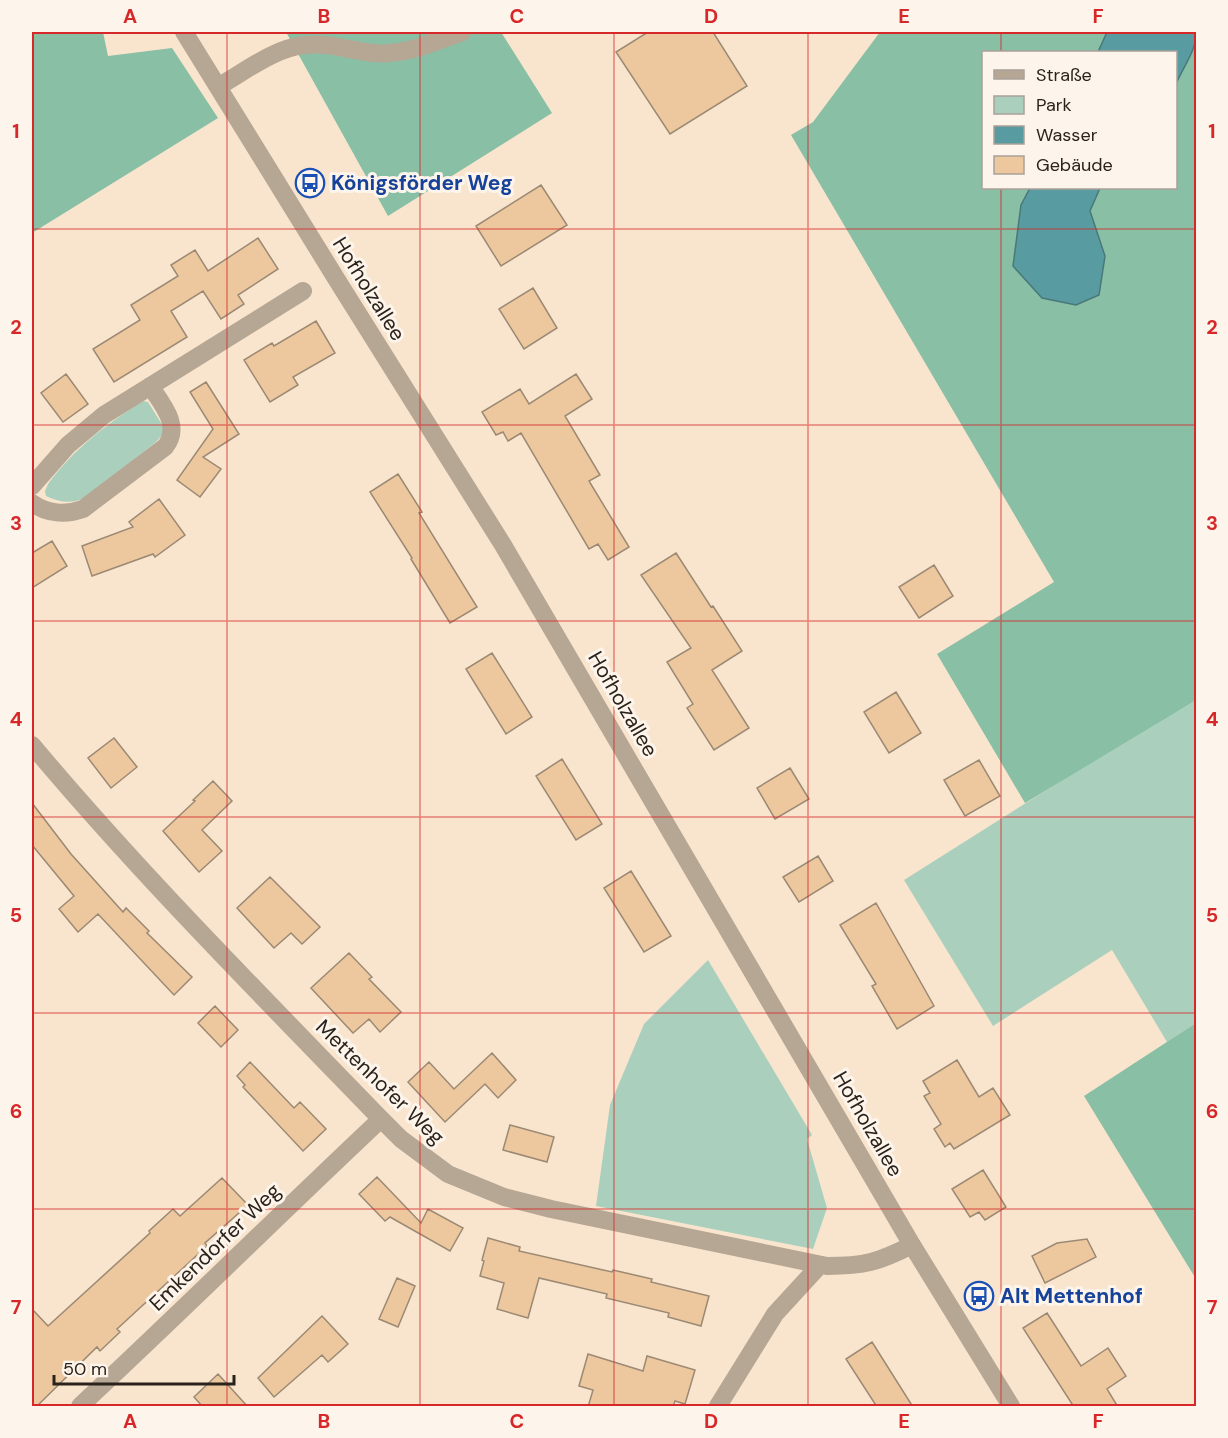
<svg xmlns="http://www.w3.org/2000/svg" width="1228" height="1438" viewBox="0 0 1228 1438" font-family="'DM Sans',sans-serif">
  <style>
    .green { fill: #aad0bd }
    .forest { fill: #88bfa5 }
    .water { fill: #589ca1; stroke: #4a7879; stroke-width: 1.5 }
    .building { fill: #edc89e; stroke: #9b8974; stroke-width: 1.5 }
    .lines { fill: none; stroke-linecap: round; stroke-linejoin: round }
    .minor { stroke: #b6a694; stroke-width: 18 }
    .grid { fill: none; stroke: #d62828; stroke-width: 1.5; stroke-opacity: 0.55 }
    .labels { text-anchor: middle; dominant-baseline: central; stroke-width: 6; stroke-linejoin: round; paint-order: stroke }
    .transit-label { font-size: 21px; font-weight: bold; fill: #164399; stroke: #fdf4eb; text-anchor: start }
    .street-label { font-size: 21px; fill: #2a231b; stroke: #fdf4eb }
    .neatline { fill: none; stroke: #d62828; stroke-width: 2 }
    .grid-label { font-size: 20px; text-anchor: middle; font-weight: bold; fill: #d62828 }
  </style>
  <rect width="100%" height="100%" fill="#f9e5ce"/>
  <path class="green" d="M143 401 148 402 163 426V434L156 442 87 497C74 504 60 503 46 496L45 491 48 484C74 449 106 424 143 401Z
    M1196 700V1023L1167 1042 1112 950 993 1026 904 880 1121 743Z
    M708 960 812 1135 807 1139 827 1208 813 1249 596 1206 610 1105 644 1024Z"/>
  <path class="forest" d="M33 32H103L108 56 172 48 218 118 32 233Z
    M286 32H501L552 113 388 216Z
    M880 32H1107L1098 52H984V188H1030L1021 205 1105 256 1090 211 1100 188H1176V84L1189 54 1196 45V700L1025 803 937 654 1054 582 791 135 813 122Z
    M1196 1023V1279L1084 1096Z"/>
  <path class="water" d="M1107 32H1196C1197 50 1183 67 1176 84V52H1098Z
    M1030 188H1100L1090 211 1105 256 1099 295 1076 305 1042 298 1013 266 1021 205Z"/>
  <path class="building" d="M648 32H713L747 86 670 134 616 52Z
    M541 185 567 225 501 266 476 226Z
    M258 238 278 269 238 295 244 304 221 319 203 291 171 311 187 337 114 382 93 349 140 320 131 305 178 276 171 265 195 250 208 271Z
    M533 288 557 328 524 349 499 309Z
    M316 321 335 353 293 377 298 385 270 402 244 360 272 343 274 346Z
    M66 374 88 404 63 422 41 393Z
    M576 374 592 399 565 416 600 475 589 481 629 547 608 560 598 544 589 549 521 433 508 441 503 432 496 435 482 412 520 389 529 404Z
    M206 382 239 434 203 457 221 469 200 497 177 480 213 429 190 392Z
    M398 474 422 512 419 513 477 607 450 623 411 559 412 558 370 492Z
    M159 499 185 535 155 557 153 554 92 576 82 546 133 527 129 522Z
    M52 541 67 566 32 588V553Z
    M676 553 711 607 713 606 742 651 712 670 749 728 714 750 687 708 693 704 667 662 691 648 641 575Z
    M934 565 953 596 919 618 899 587Z
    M492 653 532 717 506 734 466 669Z
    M896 692 921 733 889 753 864 712Z
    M114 738 137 767 111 788 88 758Z
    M562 759 602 824 576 840 536 776Z
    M979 760 1000 796 965 816 944 780Z
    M790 768 809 799 775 819 757 788Z
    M213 781 232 801 202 830 222 851 199 872 163 831 195 801 193 800Z
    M32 803 71 854 123 912 126 908 149 931 147 933 192 977 174 995 98 914 78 932 59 909 74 896 32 845Z
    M818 856 833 881 799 902 783 877Z
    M631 871 671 936 644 952 604 888Z
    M270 877 320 927 302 944 291 933 274 948 237 908Z
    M876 903 934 1006 897 1029 872 986 876 984 840 925Z
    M349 953 372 977 369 979 401 1012 380 1032 369 1019 353 1033 311 988Z
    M215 1006 238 1030 221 1047 198 1023Z
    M492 1053 516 1080 498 1098 485 1084 445 1122 408 1082 429 1062 454 1089Z
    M957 1060 979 1097 993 1088 1010 1115 954 1149 950 1143 945 1147 934 1129 941 1124 924 1096 930 1093 923 1081Z
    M250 1062 294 1108 300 1102 326 1129 303 1151 243 1087 245 1085 237 1076Z
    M510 1125 554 1137 547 1162 503 1150Z
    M983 1170 1006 1207 985 1220 979 1212 970 1217 952 1189Z
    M377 1177 421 1223 428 1209 463 1228 450 1251 390 1217 385 1221 359 1194Z
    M222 1178 248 1205 205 1243 207 1246 117 1329 120 1332 100 1351 97 1347 36 1407H32V1309L48 1326 150 1233 149 1231 173 1209 180 1216Z
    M488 1238 520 1247 519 1251 612 1272 613 1270 652 1279 651 1282 709 1296 701 1326 668 1317 669 1313 606 1298 607 1294 539 1278 528 1318 497 1309 504 1283 480 1276 484 1261 482 1260Z
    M1087 1239 1096 1257 1045 1283 1032 1256 1057 1243Z
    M397 1278 415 1286 398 1327 379 1319Z
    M1047 1313 1081 1366 1108 1348 1126 1376 1107 1389 1118 1407H1074L1023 1328Z
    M322 1316 348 1344 328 1362 322 1355 274 1397 258 1378Z
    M872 1342 913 1407H877L846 1359Z
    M588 1354 643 1371 647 1356 695 1370 685 1404 675 1401 673 1407H588L593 1390 579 1386Z
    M218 1374 248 1407H203L194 1397Z"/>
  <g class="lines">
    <path class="minor" d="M184 32 337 280 503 545 912 1245 1011 1406
      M219 86C246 71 274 48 305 45 328 42 351 51 374 53 404 56 434 42 462 32
      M32 486 68 445 104 415 303 291
      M32 503C47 514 66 515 83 509L165 447C182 426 162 404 150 386
      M32 745C141 875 262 996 381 1119L401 1139 448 1174 504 1197 551 1209 827 1266C864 1266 879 1262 912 1245
      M80 1406C181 1312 280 1214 381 1119
      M718 1406 775 1314 820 1265"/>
  </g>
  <path class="grid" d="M227 32V1406M420 32V1406M614 32V1406M808 32V1406M1001 32V52M1001 188V1406M32 229H1196M32 425H1196M32 621H1196M32 817H1196M32 1013H1196M32 1209H1196"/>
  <defs>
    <g id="bus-ring" transform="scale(1.5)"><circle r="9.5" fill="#fdf4eb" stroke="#1a4fb4" stroke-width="1.5"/><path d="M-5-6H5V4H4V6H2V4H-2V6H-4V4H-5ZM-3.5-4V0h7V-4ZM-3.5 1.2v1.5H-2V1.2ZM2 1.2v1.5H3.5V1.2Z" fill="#1a4fb4"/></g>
  </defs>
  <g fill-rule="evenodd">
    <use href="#bus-ring" x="310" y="183"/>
    <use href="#bus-ring" x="979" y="1296"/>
  </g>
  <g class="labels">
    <g class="transit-label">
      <text x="331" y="183">Königsförder Weg</text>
      <text x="1000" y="1296">Alt Mettenhof</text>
    </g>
    <g class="street-label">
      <text transform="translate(369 289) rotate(58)">Hofholzallee</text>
      <text transform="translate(623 704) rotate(60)">Hofholzallee</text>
      <text transform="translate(380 1082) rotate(44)">Mettenhofer Weg</text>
      <text transform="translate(868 1124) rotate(60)">Hofholzallee</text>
      <text transform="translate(215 1247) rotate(-44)">Emkendorfer Weg</text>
    </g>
  </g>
  <rect width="1228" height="1438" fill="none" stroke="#fdf4eb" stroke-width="66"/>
  <rect x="982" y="51" width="195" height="138" fill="#fdf4eb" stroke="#a9a098" stroke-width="1.5"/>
  <rect x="994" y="70" width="30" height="9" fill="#b6a694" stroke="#a9a098" stroke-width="1.5"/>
  <text x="1036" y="81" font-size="18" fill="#2a231b">Straße</text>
  <rect x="994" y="96" width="30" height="18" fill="#aad0bd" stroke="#a9a098" stroke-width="1.5"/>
  <text x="1036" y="111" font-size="18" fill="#2a231b">Park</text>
  <rect x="994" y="126" width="30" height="18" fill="#589ca1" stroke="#a9a098" stroke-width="1.5"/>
  <text x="1036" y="141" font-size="18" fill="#2a231b">Wasser</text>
  <rect x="994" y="156" width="30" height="18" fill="#edc89e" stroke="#a9a098" stroke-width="1.5"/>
  <text x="1036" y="171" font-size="18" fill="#2a231b">Gebäude</text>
  <path d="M54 1375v9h180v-9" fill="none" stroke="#2a231b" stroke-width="3"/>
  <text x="63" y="1375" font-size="18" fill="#2a231b" stroke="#fdf4eb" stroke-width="4.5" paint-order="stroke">50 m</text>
  <rect x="33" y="33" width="1162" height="1372" class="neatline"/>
  <g class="grid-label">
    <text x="130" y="23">A</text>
    <text x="324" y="23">B</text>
    <text x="517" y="23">C</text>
    <text x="711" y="23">D</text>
    <text x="904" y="23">E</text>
    <text x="1098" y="23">F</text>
    <text x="16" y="138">1</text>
    <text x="1212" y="138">1</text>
    <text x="16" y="334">2</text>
    <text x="1212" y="334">2</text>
    <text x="16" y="530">3</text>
    <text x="1212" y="530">3</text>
    <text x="16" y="726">4</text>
    <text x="1212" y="726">4</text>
    <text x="16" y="922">5</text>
    <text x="1212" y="922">5</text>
    <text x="16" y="1118">6</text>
    <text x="1212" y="1118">6</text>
    <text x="16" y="1314">7</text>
    <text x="1212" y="1314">7</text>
    <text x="130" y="1428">A</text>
    <text x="324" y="1428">B</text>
    <text x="517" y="1428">C</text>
    <text x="711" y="1428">D</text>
    <text x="904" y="1428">E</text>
    <text x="1098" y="1428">F</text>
  </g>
</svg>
